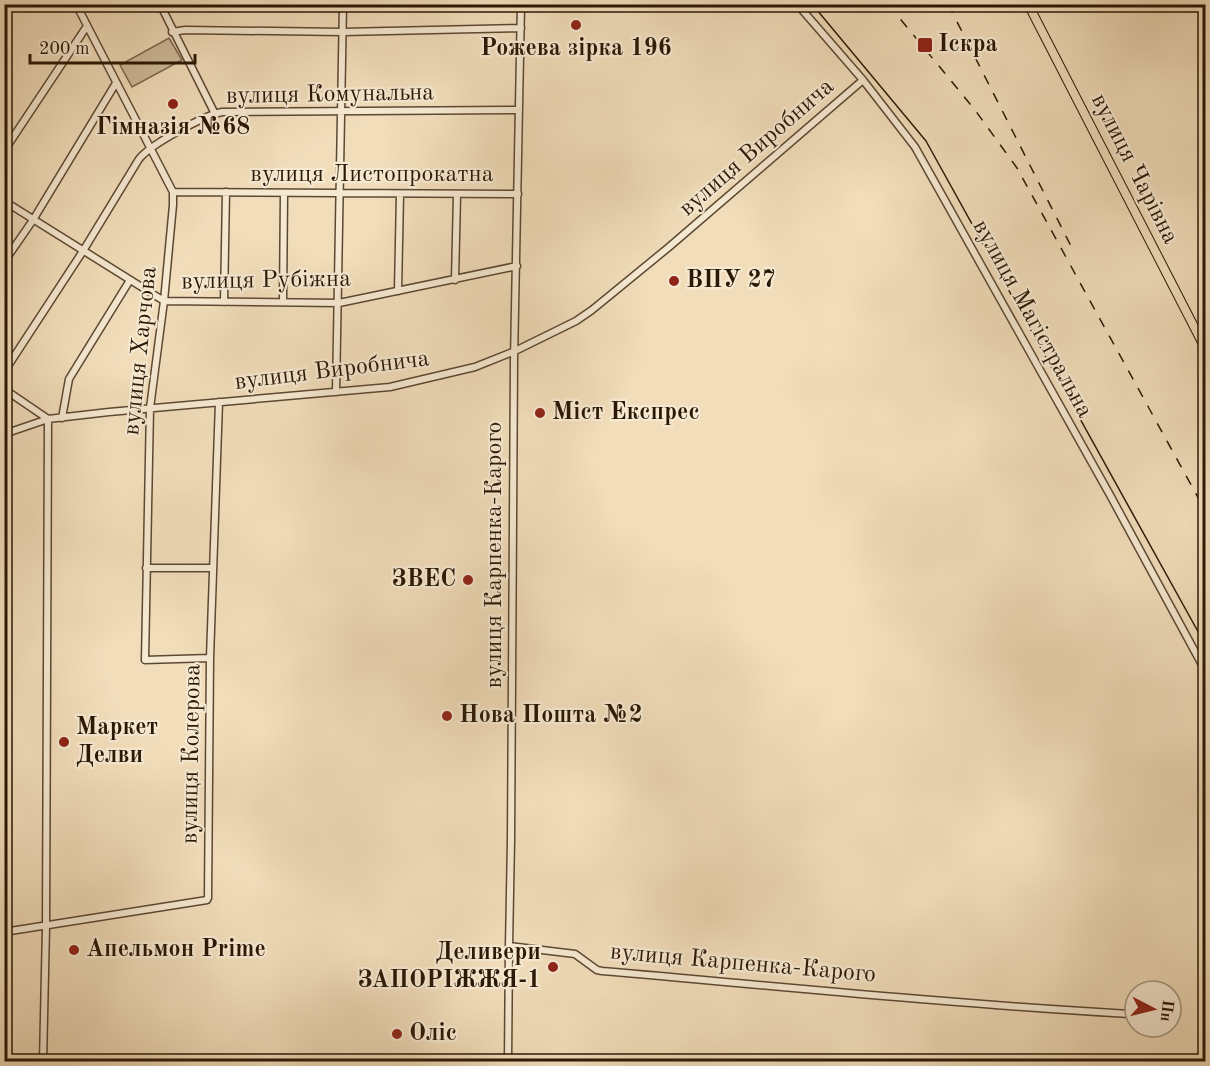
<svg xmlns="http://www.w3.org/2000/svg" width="1210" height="1066" viewBox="0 0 1210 1066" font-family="'Old Standard TT',serif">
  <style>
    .pitch { fill: #cfbb9b; stroke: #7d6950; stroke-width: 1.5 }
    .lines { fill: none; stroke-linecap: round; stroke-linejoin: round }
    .minor-casing { stroke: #5c4832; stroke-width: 9 }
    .major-casing { stroke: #2b1705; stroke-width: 10 }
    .minor { stroke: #f6e9d2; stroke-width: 6 }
    .major { stroke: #f1ddba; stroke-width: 8 }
    .tram { stroke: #2b1705; stroke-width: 1.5 }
    .rail { stroke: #2b1705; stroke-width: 1.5; stroke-dasharray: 10 10; stroke-linecap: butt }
    .poi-dot { fill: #8f2418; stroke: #f6e9d2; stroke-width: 2 }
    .labels { text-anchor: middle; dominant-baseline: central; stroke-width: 4.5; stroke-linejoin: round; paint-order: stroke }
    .poi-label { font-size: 24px; font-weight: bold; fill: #2b1705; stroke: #f6e9d2; text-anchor: start }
    .street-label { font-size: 24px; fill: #2b1705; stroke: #f6e9d2 }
  </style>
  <rect width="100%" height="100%" fill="#f1ddba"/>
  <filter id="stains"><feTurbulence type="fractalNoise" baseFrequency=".00333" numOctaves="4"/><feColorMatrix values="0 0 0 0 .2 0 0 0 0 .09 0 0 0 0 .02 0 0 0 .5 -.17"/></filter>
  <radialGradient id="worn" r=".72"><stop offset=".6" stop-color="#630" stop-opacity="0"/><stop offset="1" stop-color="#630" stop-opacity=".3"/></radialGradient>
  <path class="pitch" d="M169 38 182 60 132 87 120 65Z"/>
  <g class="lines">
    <g class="minor-casing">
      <path id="minor" d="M76 4 173 192V205L164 301 150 408 145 660 210 658
        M160 4 215 114
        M521 4 514 360 511 840 509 946 575 954 597 970 602 971C777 986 953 1004 1129 1014
        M797 4 863 80 915 147 1110 495 1206 672
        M172 32 185 30 343 32 521 28
        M4 151 87 26
        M173 192 518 194
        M4 201 164 301 339 303 517 266
        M4 262 33 220 116 83
        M455 280 457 195
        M398 291 400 194
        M224 302 226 192
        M283 302 284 193
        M4 372 83 251 139 159C151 144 203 116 222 112L519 110
        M4 389 48 419
        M336 392 343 4
        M62 418 69 379 130 280
        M4 434 48 419 109 412 390 387 475 367 515 351 576 321 592 310 669 247 863 80
        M146 568H213
        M4 932 207 900 208 898 210 658 219 402
        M43 1062 46 927 48 419
        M508 1062 509 946"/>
    </g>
    <g class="major-casing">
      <path id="major" d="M1028 4 1206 350"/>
    </g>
    <use href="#minor" class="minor"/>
    <use href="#major" class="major"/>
    <path class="tram" d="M812 4 926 141 1206 646"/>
    <path class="rail" d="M888 4 975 110 1017 168 1206 512
      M948 4 1073 250"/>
  </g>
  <g class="poi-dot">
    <circle cx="576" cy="25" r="6"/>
    <rect x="917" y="37" width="16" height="16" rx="3"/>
    <circle cx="173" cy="104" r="6"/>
    <circle cx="674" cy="281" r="6"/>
    <circle cx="540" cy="413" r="6"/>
    <circle cx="468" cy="580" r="6"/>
    <circle cx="447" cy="716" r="6"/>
    <circle cx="64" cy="742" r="6"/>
    <circle cx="74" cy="950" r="6"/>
    <circle cx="553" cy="967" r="6"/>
    <circle cx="397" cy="1034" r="6"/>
  </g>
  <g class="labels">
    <g class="poi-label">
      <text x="938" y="45">Іскра</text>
      <text x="576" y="49" text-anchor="middle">Рожева зірка 196</text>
      <text x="173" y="128" text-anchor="middle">Гімназія №68</text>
      <text x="686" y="281">ВПУ 27</text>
      <text x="552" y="413">Мiст Експрес</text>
      <text x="456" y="580" text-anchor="end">ЗВЕС</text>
      <text x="459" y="716">Нова Пошта №2</text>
      <text x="76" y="728">Маркет<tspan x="76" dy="28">Делви</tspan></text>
      <text x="86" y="950">Апельмон Prime</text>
      <text x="541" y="953" text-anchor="end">Деливери<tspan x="541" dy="28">ЗАПОРІЖЖЯ-1</tspan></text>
      <text x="409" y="1034">Оліс</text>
    </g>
    <g class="street-label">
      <text transform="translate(330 95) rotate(-1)">вулиця Комунальна</text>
      <text transform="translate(757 148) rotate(-41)">вулиця Виробнича</text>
      <text transform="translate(1134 169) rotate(63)">вулиця Чарівна</text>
      <text x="372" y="175">вулиця Листопрокатна</text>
      <text transform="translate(266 281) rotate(-1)">вулиця Рубіжна</text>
      <text transform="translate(1032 319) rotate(61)">вулиця Магістральна</text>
      <text transform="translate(141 351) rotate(-84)">вулиця Харчова</text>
      <text transform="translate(332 371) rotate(-7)">вулиця Виробнича</text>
      <text transform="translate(495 555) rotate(-90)">вулиця Карпенка-Карого</text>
      <text transform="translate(192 754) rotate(-89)">вулиця Колерова</text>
      <text transform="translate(743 964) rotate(5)">вулиця Карпенка-Карого</text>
    </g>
  </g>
  <rect width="1210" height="1066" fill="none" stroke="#f1ddba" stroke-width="24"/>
  <rect x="6" y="6" width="1198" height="1054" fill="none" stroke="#2b1705" stroke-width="3"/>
  <rect x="12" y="12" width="1186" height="1042" fill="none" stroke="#2b1705" stroke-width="1.5"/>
  <g transform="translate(1153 1009) rotate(97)"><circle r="28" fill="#f6e9d2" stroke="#a59580" stroke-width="1.5"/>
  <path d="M0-4.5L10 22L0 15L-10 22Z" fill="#8f2418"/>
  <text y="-9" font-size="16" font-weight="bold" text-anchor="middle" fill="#2b1705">Пн</text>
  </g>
  <path d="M30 54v9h165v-9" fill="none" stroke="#2b1705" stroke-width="3"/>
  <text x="39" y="54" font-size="18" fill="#2b1705" stroke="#f6e9d2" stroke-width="4.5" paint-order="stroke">200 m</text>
  <rect width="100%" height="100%" filter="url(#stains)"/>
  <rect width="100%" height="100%" fill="url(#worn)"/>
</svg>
